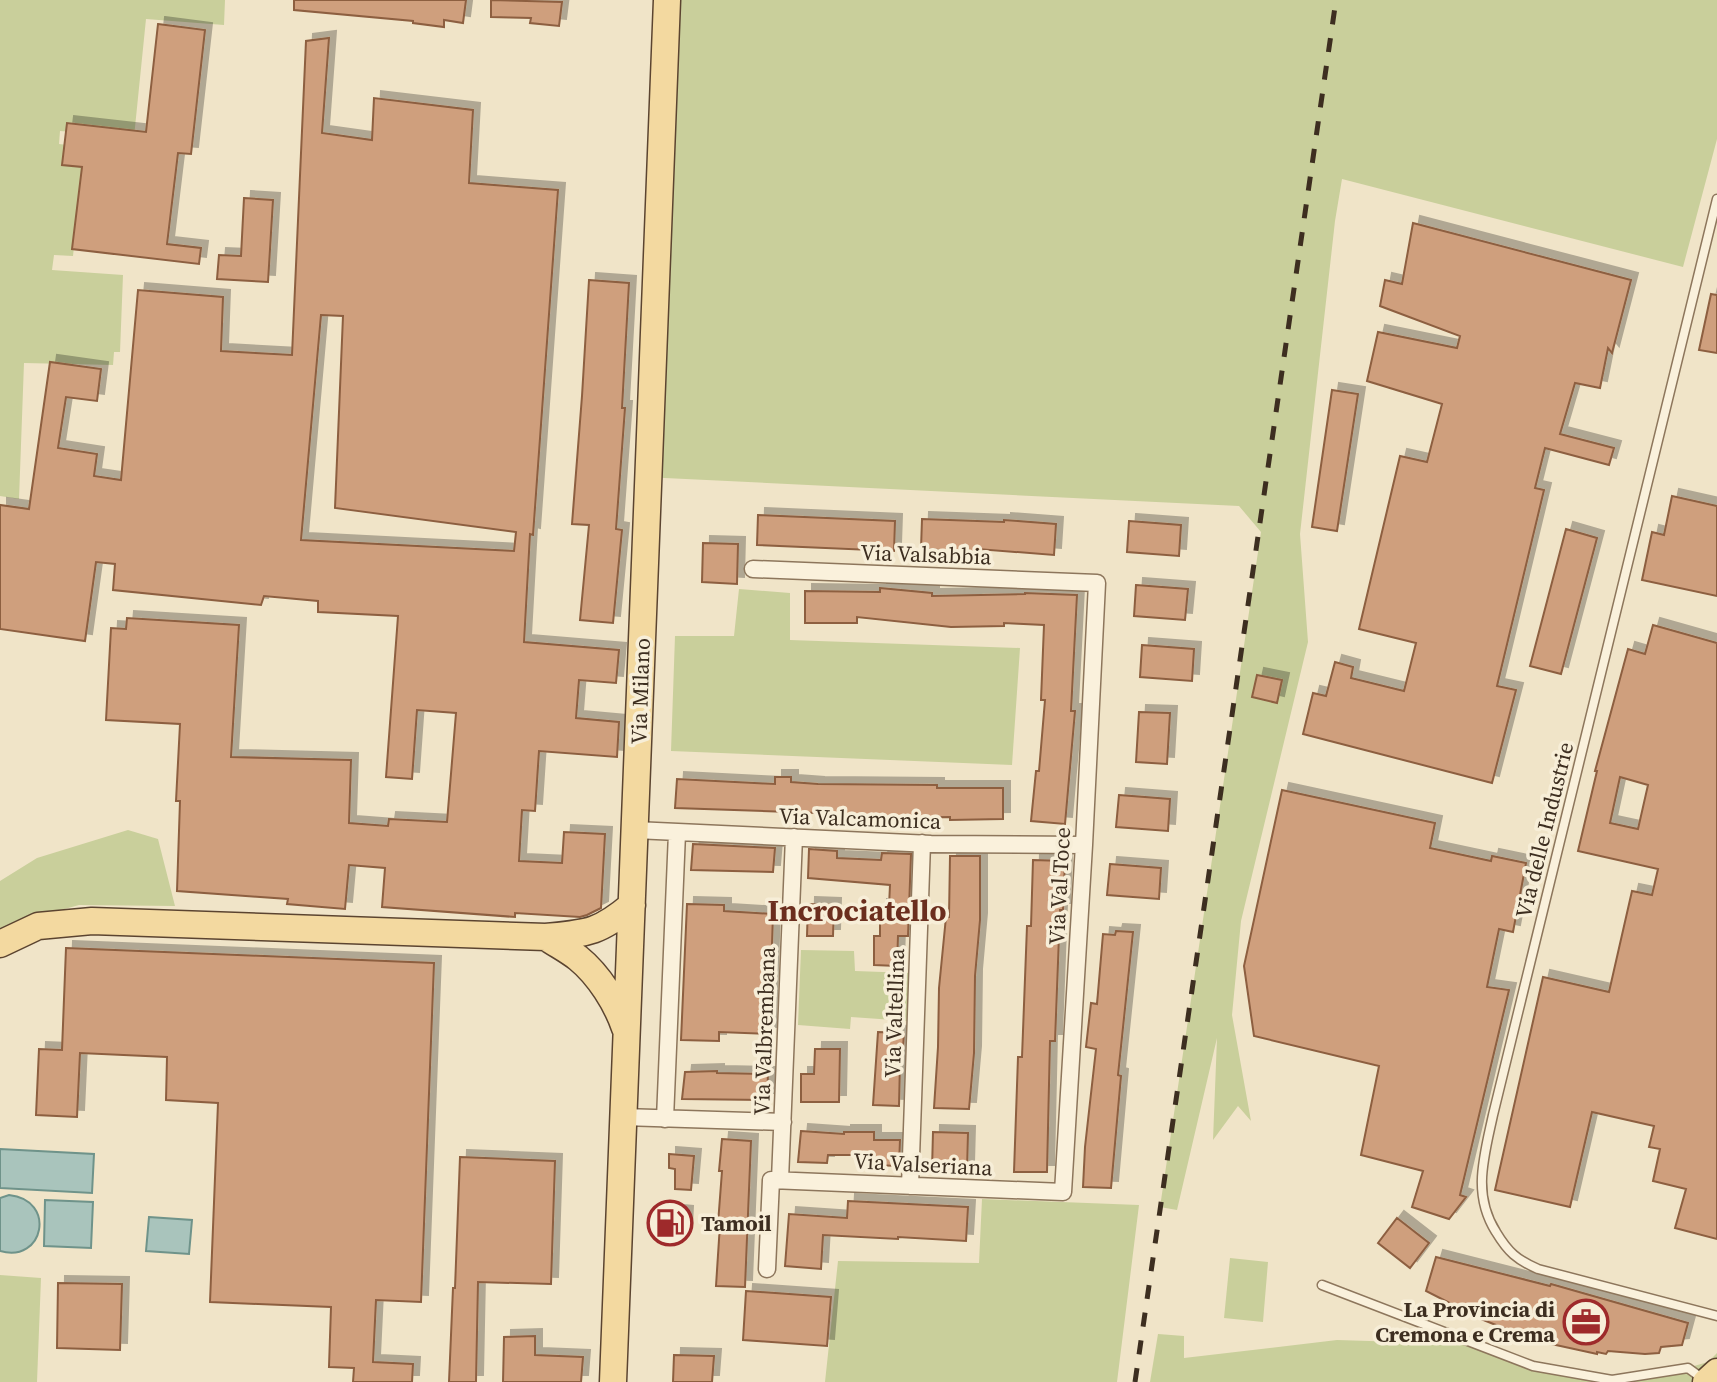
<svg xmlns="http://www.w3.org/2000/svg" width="1717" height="1382" viewBox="0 0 1717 1382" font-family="'Source Serif 4',serif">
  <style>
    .green { fill: #c9cf9b }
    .water { fill: #a9c4bc; stroke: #6f938a; stroke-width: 2 }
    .building { fill: #cf9f7d; stroke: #8d5f41; stroke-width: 2; fill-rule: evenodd; filter: url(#shadow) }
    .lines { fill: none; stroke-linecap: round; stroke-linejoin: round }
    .service-casing { stroke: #8d765c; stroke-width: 11 }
    .minor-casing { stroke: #8d765c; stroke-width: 19 }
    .primary-casing { stroke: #5b4430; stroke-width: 29 }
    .service { stroke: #faf1dc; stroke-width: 8 }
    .minor { stroke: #faf1dc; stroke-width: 16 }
    .primary { stroke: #f3d9a0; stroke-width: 26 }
    .rail { stroke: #3d2e20; stroke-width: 5; stroke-dasharray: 14 14; stroke-linecap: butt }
    .labels { text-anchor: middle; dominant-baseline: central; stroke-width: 7; stroke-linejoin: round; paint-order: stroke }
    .street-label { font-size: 22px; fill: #3d2e20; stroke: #f7eed8 }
    .poi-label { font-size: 22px; font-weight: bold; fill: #3d2e20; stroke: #f7eed8; text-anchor: start }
    .district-label { font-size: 30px; font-weight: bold; fill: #6b2e1e; stroke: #f7eed8 }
  </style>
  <defs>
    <filter id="shadow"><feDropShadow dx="7" dy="-7" stdDeviation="0" flood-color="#0004"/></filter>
  </defs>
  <rect width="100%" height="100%" fill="#f0e4c8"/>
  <path class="green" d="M0 0H225L224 25 146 19 134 137 60 131 59 144 68 145 83 160 73 256 54 255 52 270 123 275 120 352H114L113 365 24 363 19 499 0 496Z
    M661 0H1717V139L1683 267 1342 179 1335 221 1300 534 1308 642 1241 921 1232 1015 1251 1121 1238 1106 1213 1140 1217 1038 1177 1210 1160 1207 1261 532 1239 506 644 477Z
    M739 589 790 593V640L1020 648 1012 765 671 751 675 636H734Z
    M128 830 158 839 175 906 79 905 50 913 0 933V881L37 858Z
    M801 950 854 951 855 971 910 973 908 1021 851 1017 850 1029 798 1025Z
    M982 1199 1139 1205 1117 1382H825L838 1261 979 1263Z
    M1230 1258 1268 1262 1263 1322 1224 1318Z
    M0 1275 41 1278 37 1382H0Z
    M1158 1334 1184 1336V1358L1337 1340 1467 1344 1534 1369 1612 1381 1680 1370 1708 1362 1717 1353V1382H1150Z"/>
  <path class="water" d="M0 1149 94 1154 92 1193 0 1188Z
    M9 1195C57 1200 44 1264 0 1251V1198Z
    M45 1200 93 1202 91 1248 44 1246Z
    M149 1217 192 1220 189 1254 146 1251Z"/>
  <path class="building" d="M294 0H466L463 23 444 20V27L413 23V21L294 10Z
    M491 0 562 2 559 26 530 23 531 18 491 17Z
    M158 24 205 30 191 154 178 153 167 244 201 248 199 264 72 249 82 167 62 165 67 123 146 132Z
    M329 38 322 133 372 140 374 98 473 110 469 183 558 190 533 535 530 534 524 642 619 650 616 683 579 680 576 718 619 722 617 757 539 751 535 811 522 810 519 861 562 863 564 832 605 834 601 908 587 915 580 917 515 913V917L382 907 385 868 349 865 345 909 287 904 288 899 177 891 180 801H176L180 724 106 720 111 628 126 629 127 618 239 625 231 757 351 760 349 823 388 826 389 819 447 822 456 713 417 710 412 779 386 777 398 616 318 612V601L264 596 261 605 113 590 115 564 96 562 85 641 0 629V505L29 509 50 362 101 369 97 401 66 397 58 448 97 454 94 476 121 480 138 290 223 297 221 351 292 355 306 41ZM321 315 343 316 335 508 516 532 514 551 301 540Z
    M244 198 273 200 268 282 217 279 219 255 241 256Z
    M1413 223 1631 280 1612 353 1608 348 1600 388 1575 383 1560 434 1614 448 1609 465 1545 448 1535 488 1544 490 1497 686 1516 690 1492 783 1303 734 1313 693 1326 696 1335 662 1353 667 1351 678 1404 691 1416 643 1359 629 1400 456 1427 462 1442 404 1367 381 1378 332 1457 348 1460 336 1380 306 1385 280 1402 284Z
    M589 280 629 283 622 408H625L616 529 622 530 613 623 580 620 589 525 572 524 582 396Z
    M1711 294 1717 295V353L1699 350Z
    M1332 390 1358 394 1337 531 1312 527Z
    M1672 496 1717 506V596L1642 580 1652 532 1664 535Z
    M758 515 895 521 894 551 757 545Z
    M922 519 1004 522V520L1056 524 1054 555 978 549V552L921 549Z
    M1129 521 1181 525 1179 556 1127 552Z
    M1566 529 1597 538 1561 674 1530 666Z
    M703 543 738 544 737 584 702 582Z
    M1136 585 1188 589 1185 620 1134 616Z
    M880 588 932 593V596L1025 594V593L1077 595 1071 711H1075L1065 824 1031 821 1036 771H1039L1045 700H1041L1044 625 1004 623V626L951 627 857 617V623H805V591L880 592Z
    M1653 625 1717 643V1239L1675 1228 1686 1189 1653 1181 1660 1149 1649 1147 1654 1126 1592 1112 1570 1207 1495 1190 1543 977 1609 992 1632 891 1652 895 1658 869 1578 851 1597 771H1595L1628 649 1645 654ZM1620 777 1648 785 1638 829 1610 823Z
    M1142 645 1194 649 1192 681 1140 677Z
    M1257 675 1282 680 1277 703 1252 697Z
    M1139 712 1170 713 1167 764 1136 762Z
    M775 777H791V782L818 784 937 785V788H1003V819L950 820V817L877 818 819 815V813L675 808 677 779 775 784Z
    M1282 790 1435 823 1430 848 1491 861 1492 856 1526 863 1513 932 1499 929 1487 987 1509 990 1460 1195 1466 1197 1449 1219 1412 1207 1423 1171 1361 1155 1379 1066 1254 1036 1244 966Z
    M1119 795 1170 799 1168 831 1116 827Z
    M693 844 775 848 773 872 691 870Z
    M809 849 837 851V858L881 860 882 853 911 854 908 936H898L897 966 874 965V936H880V906H889L890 885 808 878Z
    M950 856H980V920L975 976 974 1053 969 1109 934 1108 938 1047 939 988 946 917H949Z
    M1033 860 1065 861 1063 910H1060L1055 1041H1050L1047 1172H1014L1018 1057H1022L1027 926H1031Z
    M1110 864 1161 868 1159 899 1107 895Z
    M687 904 724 905V911L773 914 769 1034 719 1032V1041L681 1040Z
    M808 904 834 905 833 936H807Z
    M1116 931 1133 932 1118 1075 1121 1076 1111 1188 1083 1187 1085 1147 1096 1049 1086 1047 1091 1003 1097 1004 1103 934 1115 935Z
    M66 948 434 963 421 1302 376 1300 373 1362 413 1364 412 1382H353L354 1368 329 1367 331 1307 210 1302 218 1103 166 1100 167 1057 80 1053 77 1117 36 1115 39 1049 62 1050Z
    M878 1032 904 1033 902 1063H900L899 1106 873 1105Z
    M815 1049H840L839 1102H801V1074H814Z
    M717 1071V1073L768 1074 767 1100 682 1099 685 1072Z
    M801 1131 844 1134V1132H874V1140H900L899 1166 873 1165V1155H828L827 1163 798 1162Z
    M933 1132 968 1133 967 1170H932Z
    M722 1139 751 1141 745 1287 716 1286 720 1224H718L722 1171H719Z
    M669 1154 694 1156 691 1190 675 1189V1169L669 1168Z
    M460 1157 555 1161 551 1284 478 1282 476 1382H449L453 1288H455Z
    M848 1201 968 1207 966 1241 898 1237V1239L823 1235 821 1269 785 1266 789 1214 847 1218Z
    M654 1210 686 1213 685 1232 653 1230Z
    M1397 1218 1429 1243 1410 1268 1378 1243Z
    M1436 1257 1550 1286 1551 1284 1688 1323 1682 1345 1661 1347 1659 1353 1645 1354 1608 1351 1606 1354 1597 1352V1354L1533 1340 1481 1319 1426 1291Z
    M58 1283 122 1284 120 1350 57 1348Z
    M746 1291 831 1297 827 1346 743 1340Z
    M535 1336V1355L583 1357 581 1382H503L504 1337Z
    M674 1355 714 1356 712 1382H673Z"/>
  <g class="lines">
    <g class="service-casing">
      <path id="service" d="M1717 199 1493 1115C1484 1157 1472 1194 1496 1232 1508 1252 1517 1260 1538 1269L1717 1316
        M1322 1285 1533 1366 1612 1380 1688 1368 1703 1379"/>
    </g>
    <g class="minor-casing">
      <path id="minor" d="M753 569 1097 583 1084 845 1063 1192 771 1180 767 1269
        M635 830 931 844 1084 845
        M623 1117 783 1122
        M665 1119 677 833
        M780 1180 794 837
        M910 1186 922 843"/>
    </g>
    <g class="primary-casing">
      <path id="primary" d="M546 937C556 944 568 950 578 958 599 975 617 1004 625 1028
        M0 944 38 926 92 921 546 937C587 933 599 933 632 905
        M613 1382 667 0
        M1706 1382 1717 1372"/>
    </g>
    <use href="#service" class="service"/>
    <use href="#minor" class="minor"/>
    <use href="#primary" class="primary"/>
    <path class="rail" d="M1135 1382 1336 0"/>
  </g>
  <defs>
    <g id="fuel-ring" transform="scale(2.3)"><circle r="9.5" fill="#f7eed8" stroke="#9e2a2b" stroke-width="1.5"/><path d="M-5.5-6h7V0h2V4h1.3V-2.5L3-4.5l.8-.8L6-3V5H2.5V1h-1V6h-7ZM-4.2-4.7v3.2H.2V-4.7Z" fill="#9e2a2b"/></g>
    <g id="office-ring" transform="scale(2.3)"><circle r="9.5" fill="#f7eed8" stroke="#9e2a2b" stroke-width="1.5"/><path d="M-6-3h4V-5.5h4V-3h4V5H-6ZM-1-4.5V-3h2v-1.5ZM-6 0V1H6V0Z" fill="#9e2a2b"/></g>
  </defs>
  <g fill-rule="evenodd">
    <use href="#fuel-ring" x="670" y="1223"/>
    <use href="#office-ring" x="1586" y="1322"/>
  </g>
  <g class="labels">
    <g class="street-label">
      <text transform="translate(926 554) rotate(2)">Via Valsabbia</text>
      <text transform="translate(640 691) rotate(-88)">Via Milano</text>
      <text transform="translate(860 818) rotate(2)">Via Valcamonica</text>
      <text transform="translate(1544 830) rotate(-76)">Via delle Industrie</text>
      <text transform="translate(1059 886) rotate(-87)">Via Val Toce</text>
      <text transform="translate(894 1013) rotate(-88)">Via Valtellina</text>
      <text transform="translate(764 1031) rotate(-88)">Via Valbrembana</text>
      <text transform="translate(923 1164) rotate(3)">Via Valseriana</text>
    </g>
    <g class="poi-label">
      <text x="701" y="1223">Tamoil</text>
      <text x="1555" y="1309" text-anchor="end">La Provincia di<tspan x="1555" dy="25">Cremona e Crema</tspan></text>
    </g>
    <g class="district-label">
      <text x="857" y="910">Incrociatello</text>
    </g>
  </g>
</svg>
